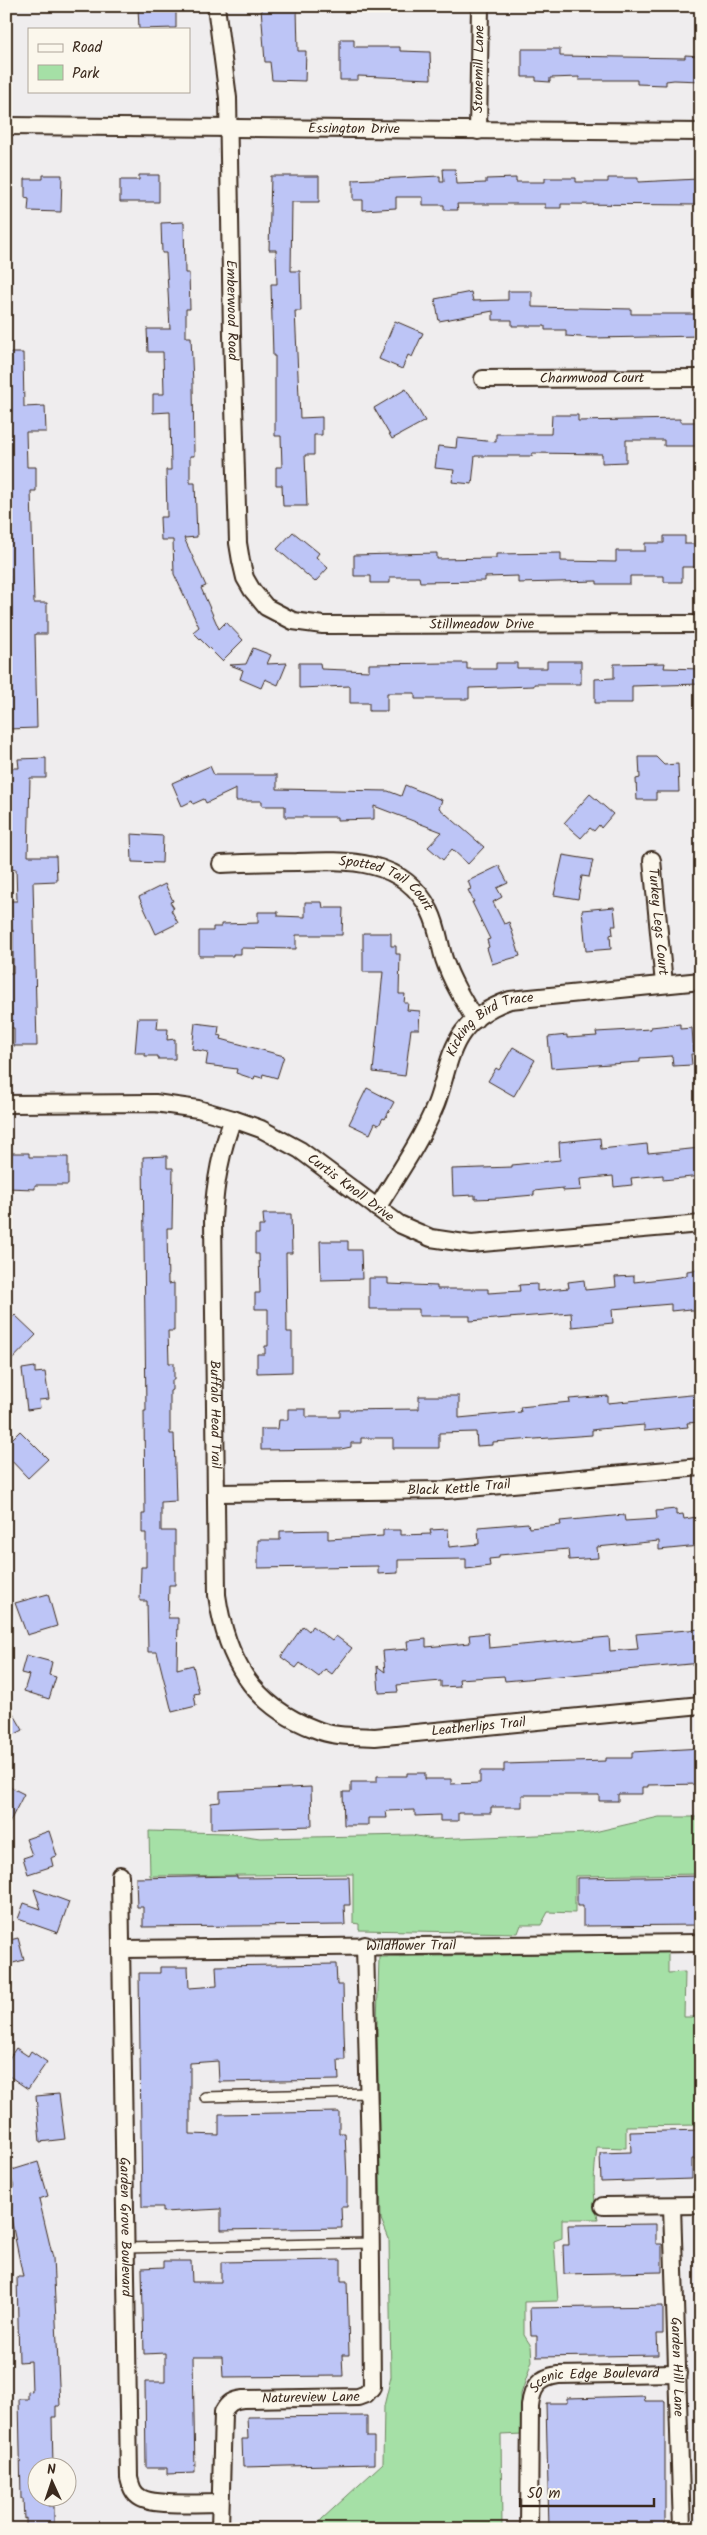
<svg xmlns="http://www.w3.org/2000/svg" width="707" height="2535" viewBox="0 0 707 2535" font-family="Kalam,sans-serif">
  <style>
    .green { fill: #a5e0a6; stroke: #708562 }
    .building { fill: #bdc5f6; stroke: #3b2a1e }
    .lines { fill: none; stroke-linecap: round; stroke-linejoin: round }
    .lane-casing { stroke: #3b2a1e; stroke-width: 12 }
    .street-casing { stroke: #3b2a1e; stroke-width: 20 }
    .lane { stroke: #fbf7ec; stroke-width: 9 }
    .street { stroke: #fbf7ec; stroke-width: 16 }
    .labels { text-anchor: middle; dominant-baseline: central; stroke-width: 4; stroke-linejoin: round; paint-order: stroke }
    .street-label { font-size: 14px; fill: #3b2a1e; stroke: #fbf7ec }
  </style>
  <rect width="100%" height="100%" fill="#efedee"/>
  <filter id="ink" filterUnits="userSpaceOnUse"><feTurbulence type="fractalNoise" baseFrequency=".02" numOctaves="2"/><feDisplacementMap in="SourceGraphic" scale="10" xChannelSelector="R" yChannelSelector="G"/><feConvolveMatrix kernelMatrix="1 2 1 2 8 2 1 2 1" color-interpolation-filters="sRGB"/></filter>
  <g filter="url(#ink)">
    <path class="green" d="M659 1817H701V1874L575 1876V1913L548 1912 541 1925H521L518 1933 359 1930V1924L353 1923V1874L150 1876 149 1831 226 1833 260 1838 412 1835 432 1839 590 1833Z
      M668 1952V1973L685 1972 684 2017H701V2125L626 2126V2148L597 2147C594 2172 592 2195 598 2219H562V2238L554 2241 558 2301 524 2302V2335L531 2346 532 2361 521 2394 522 2434 501 2435 502 2529H316L322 2519 383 2463 384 2406 391 2377 389 2239 381 2219 377 2024 379 1957Z"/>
    <path class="building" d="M138 7H176V28L139 29Z
      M261 8H297L298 51H306L305 81 272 80 270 62H265Z
      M340 39H354V47H400V51L430 52 431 79 358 76V80H340Z
      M522 49H560V56L685 58V55L701 56V81L674 80 666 81V85L637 84V80H579V77L550 78V82L536 81V77H522Z
      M443 169H455L456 184 486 183V179L516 178V182H545V178H576V182H608V178H638V182L698 179V183H701V205L561 204V208H545V204H457L458 210H444V205H423V197H396V208L363 210V200H353V180L440 176V182H444Z
      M43 175H62L61 212 28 211 29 199 25 198V179H43Z
      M139 175H159V202H120V180H139Z
      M271 176H319V202H292L291 271H300L301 311H295L300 418 322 417V435H314V455H305L307 506H283L282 485H276V467H282L281 436H275V356H273L271 284H277L276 250H269Z
      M184 222 185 273H189L190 309H186V337H191L193 384 194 456H190V483H195L197 537 184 538 206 586 201 588 219 629 226 622 243 640 222 661 193 632 199 627 174 574 173 540H161L160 517H167L166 470H171L170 412 153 413V394H164L163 352H148L147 329H170L166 253H162L161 223Z
      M508 291H532V307L631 309V314H701V336L594 338 566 336V330H545V326H512V320H493V311L439 321 435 299 471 292 473 301 508 300Z
      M395 321 423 333 412 357 408 355 402 369 379 359Z
      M6 353H23L24 407 45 406 46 432H26L27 467H36V491H31L34 603H47V634H35L37 728 8 729 7 670H12L9 576H6Z
      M406 389 425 421 392 439 374 408Z
      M552 415H578V421L680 419V422H701V446H664V440H626V462L602 463V454L532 453V456H475L472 484 452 482 454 470 435 468 438 446 456 448 457 438 496 442V434H551Z
      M293 532 319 553 316 557 328 568 315 582 277 549Z
      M664 536H685V544H701V567H682V582H664V576H630V584H597V581L518 583V576L485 577V581L420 582 419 577H390V583H371V576H354V555L437 553V559L496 558V554L561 553V561L616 562V551H645V543H664Z
      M253 648 271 655 267 664 287 663 278 685 265 679 261 688 240 679 243 670 230 665 246 664Z
      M547 661H581V684H534V686L469 688V699H415V693H387V711H369V703H350V686L299 688V663H320L321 669 369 671V664L446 663H467V669H496V663H517V668H547Z
      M665 663 664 668 701 669V684L632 686V703H595V679L614 678V664Z
      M639 757H656L664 765 678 764 679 792H656V800H637L636 779 640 778Z
      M46 758V778H30L28 856H56L57 881 33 882 37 1046H14V1028H8L7 973H13V930L10 931 9 901H17L16 869 11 870 10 828H8L10 768H19L18 759Z
      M210 766 214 775H277V789L388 791 401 796 405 785 442 800 439 808 484 847 468 864 452 849 443 860 428 847 442 832 374 806V819L337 820V817H285V806H262V801H236V789L206 803 204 799 193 804 192 801 182 806 172 783Z
      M590 794 613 814 601 828 599 825 594 831 590 828 581 838 564 823Z
      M131 834 163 836 162 863 132 862Z
      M563 855 593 860 589 877 582 876 578 899 554 895Z
      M499 866 508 883 497 888 502 897 493 902 504 924 509 922 520 956 492 964 487 948 489 947 487 940 490 939 472 902H474L468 890 471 889 468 881Z
      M165 884 173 901 170 902 174 908 171 910 178 923 156 934 139 897Z
      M305 902H322L323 908H343L342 935H296V949L241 948V954H233V956H199V931H213V927H221V924L258 923V912H278V916L305 917Z
      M614 907 616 926H612L613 934 610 935 611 949 586 951 582 910Z
      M363 933H391V946H396V954H400L399 994H405L404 1003H408L407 1010 420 1011 419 1029H411L405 1076 373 1072 383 972H363Z
      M138 1018H158L157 1029H168L167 1040 175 1039V1059H158V1056H145V1053H135Z
      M195 1023 219 1026 218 1035 222 1036 221 1039 284 1056 277 1078 263 1074 262 1078 255 1076 254 1079 236 1073 237 1069 206 1065 208 1052 192 1049Z
      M680 1024V1029L692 1028 694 1054H691L692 1065 673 1066 672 1056 640 1058V1062L551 1068 548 1037 567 1035V1038L597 1036 596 1032 651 1029V1027Z
      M513 1047 535 1060 514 1096 488 1081 496 1068 499 1070Z
      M367 1088 394 1102 385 1119 383 1118 379 1125 375 1123 370 1134 349 1124Z
      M600 1138 601 1149 647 1144 648 1153 701 1148V1176L663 1180V1175L631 1178 632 1185 614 1187 613 1176 580 1179 581 1190 563 1191V1188L534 1191V1195L500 1198 475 1199V1195L453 1196 452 1169 512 1167V1165L560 1160 559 1142Z
      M7 1153H29V1157H68V1185H35V1189L6 1188Z
      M167 1156V1168H173L172 1228H167L168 1284 174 1283V1331H168L169 1363H174V1380H172V1390L170 1391V1434H174L176 1501 161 1502V1531H175V1585H169L168 1618H178L177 1669 193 1665 199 1693 194 1694 196 1706 172 1712 157 1652H148L147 1601H140L141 1567H146V1533H142V1514H145L144 1411H146L143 1157Z
      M263 1214H291L292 1253H286L287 1332H292V1372L257 1373V1354H265V1346H268V1309H255V1293H260L259 1254H255V1234H259V1226H264Z
      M320 1241H348V1250H361L362 1279 321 1280Z
      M701 1269V1311H691L690 1309 671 1311V1304L612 1309 613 1323 572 1327 571 1313 470 1321V1316H419V1309H369V1278H388V1284L437 1286V1289H488V1293L520 1291 519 1285 537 1284V1291L569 1288 568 1282 584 1280 585 1290 616 1287 615 1277 634 1276V1282L680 1277 687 1275V1271Z
      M15 1315 36 1335 6 1366V1324Z
      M35 1367V1373L45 1372 49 1399 39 1400 40 1408 27 1410 22 1369Z
      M701 1394V1422L687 1423 688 1427 644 1431V1425L599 1429 592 1430V1435L493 1442V1445L477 1446 476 1432 439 1433V1448H393V1438H361V1443H351V1447L341 1449 261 1450V1429H278L279 1420H288V1409H306V1417H340V1410L419 1409V1396H459V1418L521 1412 520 1407 570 1402 569 1399 608 1396V1403Z
      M20 1431 48 1459 28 1478 6 1455V1445Z
      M676 1509V1515L683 1514 684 1519 697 1517 699 1546 659 1550V1541L597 1547 598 1558 569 1560 568 1549 499 1555V1558L489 1559 490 1566 466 1569V1559L398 1560V1573L378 1574V1566L258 1568V1540H280V1531L328 1530V1539L383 1536V1530H401V1535L431 1534 430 1530 448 1529 449 1547 479 1544 478 1527 528 1523 529 1528 561 1525 560 1521 624 1515 625 1521 657 1519 656 1511Z
      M48 1594 57 1626 27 1635 15 1603Z
      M303 1626 309 1631 312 1626 332 1641 336 1636 352 1648 332 1674 325 1669 319 1677 300 1663 296 1668 281 1657Z
      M701 1629V1663L505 1681 504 1676 459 1679 460 1686 441 1687V1681L397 1685 398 1692 379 1693 377 1666 385 1672 383 1651 408 1649 407 1641 426 1639V1647L470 1643 469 1635 488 1633 489 1648 609 1637 610 1651 638 1649 636 1634Z
      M26 1655 52 1662 49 1675 56 1677 49 1699 24 1691 29 1675 21 1673Z
      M6 1701 23 1730 6 1739Z
      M701 1748V1784L648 1785V1787H642V1794H618V1801H599V1795H522V1807H491V1813H458V1821H440V1815L415 1816V1810L386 1811 387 1818H368V1825H344L343 1792H351V1782H377V1776H407V1773H425V1779H451V1784L480 1783V1771H504V1764L606 1761V1758H632V1752Z
      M6 1785 24 1794 6 1829Z
      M311 1787 312 1826 211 1829V1803L220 1802V1791Z
      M49 1831 57 1856 51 1858 53 1866 28 1874 23 1858 32 1855 26 1839Z
      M237 1876V1878L349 1877 350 1905H344L345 1925 143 1927V1907H137L136 1878Z
      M701 1876V1925L583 1926V1906H577V1878Z
      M34 1889 69 1902 58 1933 18 1919 24 1903 41 1909Z
      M18 1938 24 1960 6 1965V1941Z
      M336 1964 337 1985H343L344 2031 345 2060H338L339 2080 219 2082 218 2061 190 2063V2134L219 2135V2114L339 2112V2133H345L347 2179V2207H341L342 2228 221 2230V2209L163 2212V2207H142L139 1973H160V1967H188L189 1988 217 1986 216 1966Z
      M16 2048 28 2056 31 2051 47 2062 28 2089 6 2074V2063Z
      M59 2094 65 2139 40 2142 36 2096Z
      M701 2130V2159H692V2179L601 2182 600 2153 631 2152 630 2132Z
      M38 2162 48 2196 39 2199 53 2258 60 2406H56V2417H52L53 2468H38V2498H48V2506H54V2529H26V2518L24 2519 23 2499H21L19 2399H28V2391L32 2392 31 2361 19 2362 17 2277H23L9 2208H6V2190L14 2187 9 2171Z
      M656 2224V2244H662V2272L564 2274 563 2245H569L568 2225Z
      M341 2260V2281H347L349 2355H342L343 2376 223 2377 222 2357H193L195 2473 167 2474V2468H146L145 2382H165V2353L144 2354 142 2268 164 2267V2261H191L192 2282H221V2262Z
      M663 2306V2334H657L658 2355 537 2357V2336H531L530 2308Z
      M644 2396 645 2401H665V2529H549L546 2403H567V2398Z
      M367 2416V2437H374V2464L243 2467 242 2439H248L247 2417Z"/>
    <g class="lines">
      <g class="lane-casing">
        <path id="lane" d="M205 2097 368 2093
          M125 2248 371 2243"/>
      </g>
      <g class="street-casing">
        <g id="street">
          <path id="s1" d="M216 6 228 98 232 335 238 543 241 561 245 578 252 590 266 607 293 621 323 625 701 624"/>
          <path id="s2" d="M6 126 701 132"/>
          <path id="s3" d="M478 131 480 6"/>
          <path id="s4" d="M483 379 701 378"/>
          <path id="s5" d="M652 860 664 984"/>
          <path id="s6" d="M221 864C246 863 271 862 297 862 347 860 404 858 430 911 438 927 439 942 444 959 451 980 463 1000 475 1020"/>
          <path id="s7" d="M6 1104 155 1103 198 1109 233 1119 261 1129 300 1150 399 1224 431 1238 471 1244 701 1224"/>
          <path id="s8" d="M233 1119C220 1152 215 1183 213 1219L217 1595C226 1658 252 1706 315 1729 333 1737 355 1736 375 1737L701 1705"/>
          <path id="s9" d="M377 1208C398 1174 421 1141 436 1104 445 1081 448 1052 463 1032 474 1017 493 1006 510 1000L701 981"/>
          <path id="s10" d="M217 1493 447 1490 701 1467"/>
          <path id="s11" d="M120 1875 129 2478C131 2486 133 2494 141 2498 155 2506 201 2503 219 2503"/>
          <path id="s12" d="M122 1949 701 1943"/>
          <path d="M603 2206 701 2205"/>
          <path id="s13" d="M672 2206 682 2529"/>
          <path id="s14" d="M220 2529 223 2412C228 2403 233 2400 243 2399L358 2397 366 2394 372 2387 370 2157 365 1945"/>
          <path id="s15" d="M529 2529 530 2406C532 2387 539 2378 558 2375L678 2373"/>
        </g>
      </g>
      <use href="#lane" class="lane"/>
      <use href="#street" class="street"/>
    </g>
  </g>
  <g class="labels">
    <g class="street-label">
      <text stroke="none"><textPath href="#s3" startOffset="62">Stonemill Lane</textPath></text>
      <text stroke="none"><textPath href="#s2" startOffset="348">Essington Drive</textPath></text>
      <text stroke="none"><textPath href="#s1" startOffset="305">Emberwood Road</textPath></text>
      <text stroke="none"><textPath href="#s4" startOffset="109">Charmwood Court</textPath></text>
      <text stroke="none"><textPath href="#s1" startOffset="829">Stillmeadow Drive</textPath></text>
      <text stroke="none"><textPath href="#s6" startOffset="172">Spotted Tail Court</textPath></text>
      <text stroke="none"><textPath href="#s5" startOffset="62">Turkey Legs Court</textPath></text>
      <text stroke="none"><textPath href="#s9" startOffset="224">Kicking Bird Trace</textPath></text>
      <text stroke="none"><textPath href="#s7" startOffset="366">Curtis Knoll Drive</textPath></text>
      <text stroke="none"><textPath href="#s8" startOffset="298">Buffalo Head Trail</textPath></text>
      <text stroke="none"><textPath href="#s10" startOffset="242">Black Kettle Trail</textPath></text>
      <text stroke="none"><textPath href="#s8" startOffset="819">Leatherlips Trail</textPath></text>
      <text stroke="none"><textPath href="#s12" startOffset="289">Wildflower Trail</textPath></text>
      <text stroke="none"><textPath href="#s11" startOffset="352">Garden Grove Boulevard</textPath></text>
      <text stroke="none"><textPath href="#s13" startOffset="161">Garden Hill Lane</textPath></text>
      <text stroke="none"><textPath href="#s15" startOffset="204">Scenic Edge Boulevard</textPath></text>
      <text stroke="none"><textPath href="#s14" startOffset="210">Natureview Lane</textPath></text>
    </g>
  </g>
  <rect width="707" height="2535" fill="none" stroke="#fbf7ec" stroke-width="25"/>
  <rect x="12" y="12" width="682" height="2510" fill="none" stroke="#3b2a1e" stroke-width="2" filter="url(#ink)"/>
  <rect x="28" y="28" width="162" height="65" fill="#fbf7ec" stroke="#aea59a"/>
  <rect x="38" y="44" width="25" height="8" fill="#fbf7ec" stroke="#aea59a"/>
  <text x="72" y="52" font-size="15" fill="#3b2a1e">Road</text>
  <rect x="38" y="65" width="25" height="15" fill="#a5e0a6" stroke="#aea59a"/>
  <text x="72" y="78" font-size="15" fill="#3b2a1e">Park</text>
  <g transform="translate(52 2482) rotate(357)"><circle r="24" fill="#fbf7ec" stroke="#aea59a"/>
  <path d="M0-4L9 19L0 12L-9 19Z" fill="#3b2a1e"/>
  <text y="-8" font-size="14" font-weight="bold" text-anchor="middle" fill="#3b2a1e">N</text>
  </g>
  <path d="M520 2498v8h134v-8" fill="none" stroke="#3b2a1e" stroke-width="2.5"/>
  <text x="527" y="2498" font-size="15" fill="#3b2a1e" stroke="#fbf7ec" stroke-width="4" paint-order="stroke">50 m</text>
</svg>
